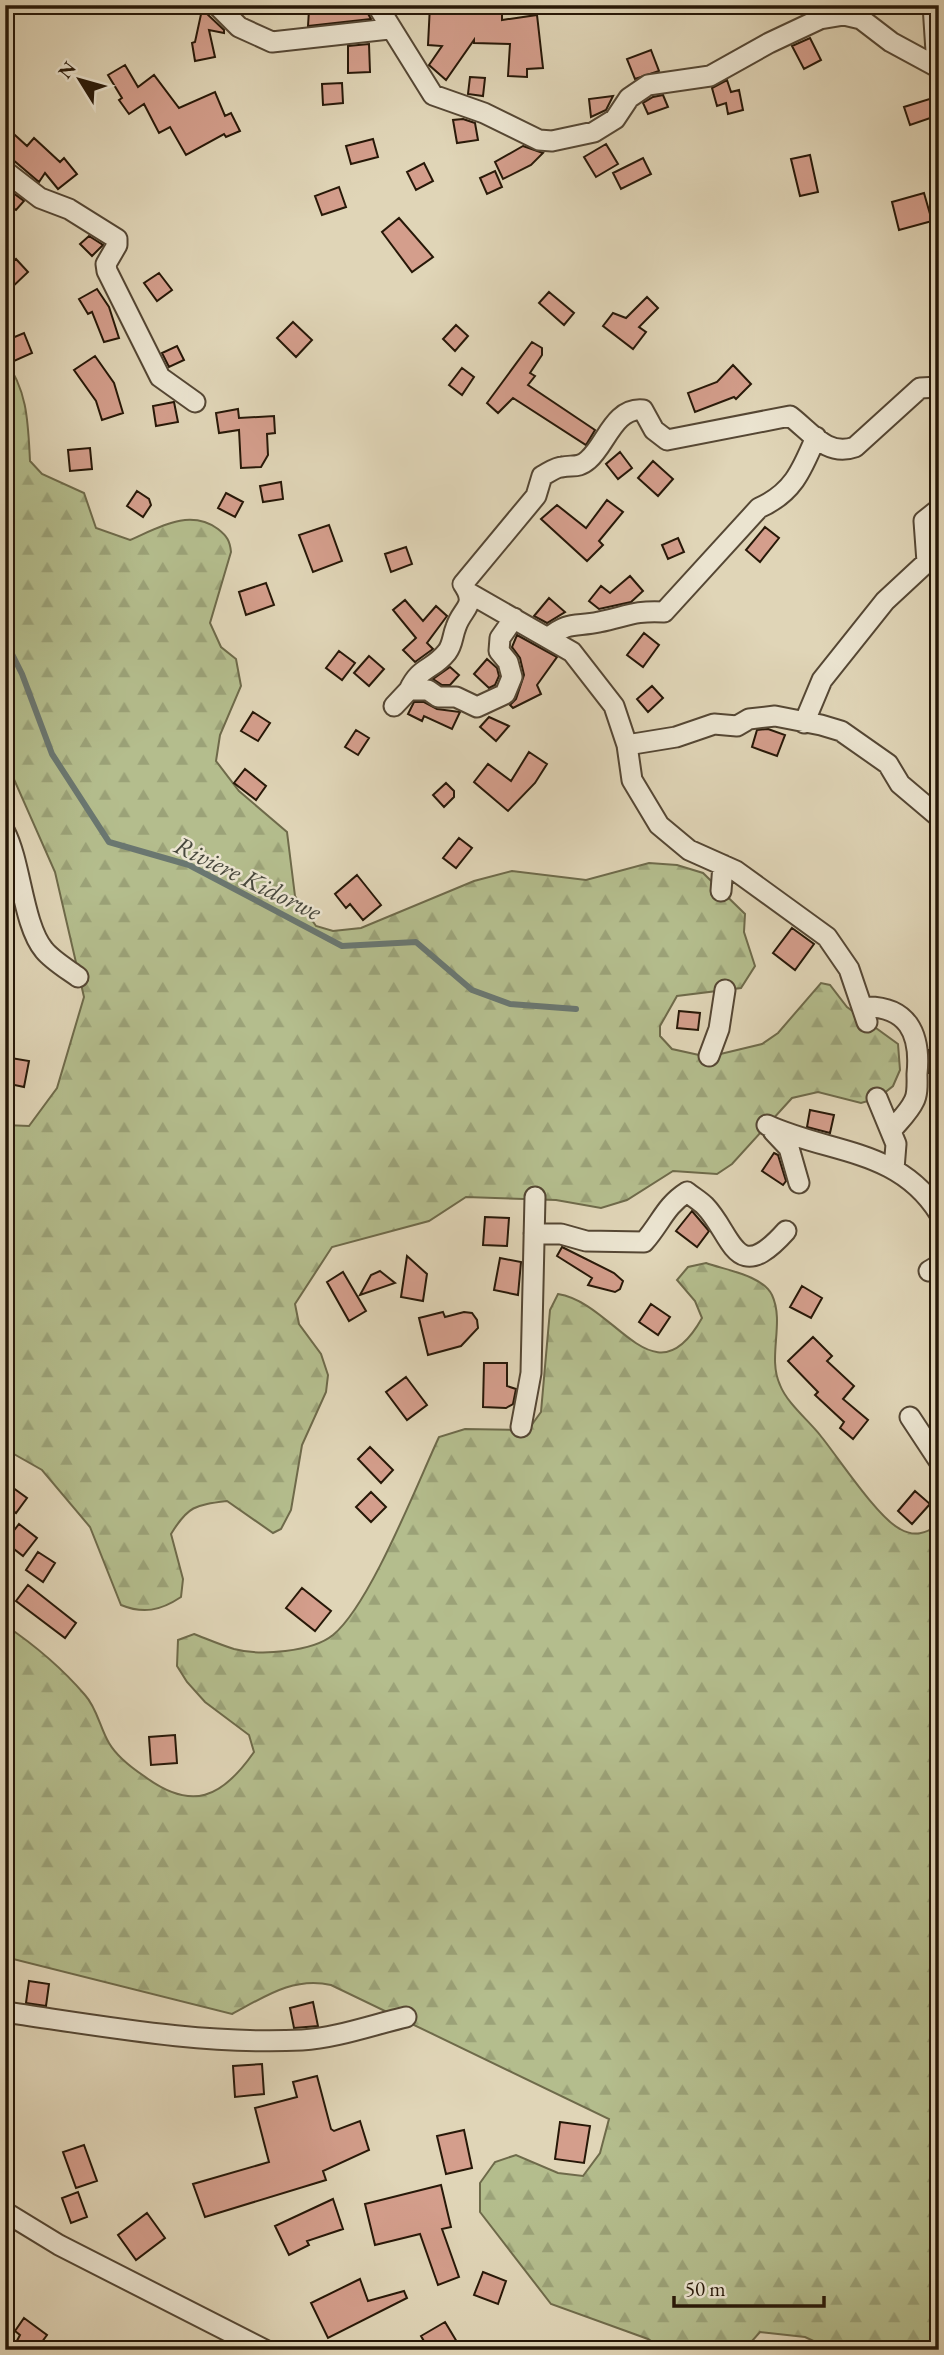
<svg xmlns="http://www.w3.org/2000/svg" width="944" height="2355" viewBox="0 0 944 2355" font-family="'EB Garamond',serif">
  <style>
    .forest { fill: url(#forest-firs); stroke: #6e6a4a; stroke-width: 2 }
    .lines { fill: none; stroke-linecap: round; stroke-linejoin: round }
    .stream { stroke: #6a7771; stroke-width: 6 }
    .building { fill: #d49e8c; stroke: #271808; stroke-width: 2 }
    .minor-casing { stroke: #554734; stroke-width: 23 }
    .minor { stroke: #ebe4d0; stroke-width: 19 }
    .labels { text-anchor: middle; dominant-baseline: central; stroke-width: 5; stroke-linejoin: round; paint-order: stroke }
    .water-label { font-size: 26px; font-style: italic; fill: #48483d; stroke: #ebe4d0 }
  </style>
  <defs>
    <pattern id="forest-firs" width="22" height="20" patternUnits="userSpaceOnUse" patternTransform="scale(1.75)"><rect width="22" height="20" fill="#b4bd8d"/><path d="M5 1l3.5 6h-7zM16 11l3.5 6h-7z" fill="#9ba278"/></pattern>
  </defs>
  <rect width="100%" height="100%" fill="#e0d5b7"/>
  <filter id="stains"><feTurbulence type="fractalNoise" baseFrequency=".00286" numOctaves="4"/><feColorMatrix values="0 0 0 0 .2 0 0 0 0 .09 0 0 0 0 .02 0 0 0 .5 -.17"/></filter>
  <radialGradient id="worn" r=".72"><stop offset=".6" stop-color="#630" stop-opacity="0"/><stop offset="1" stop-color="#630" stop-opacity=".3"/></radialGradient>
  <path class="forest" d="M5 360C28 391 28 424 30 461L42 474 84 493 96 528 130 540C158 528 189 508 218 529 227 536 230 541 231 552L210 623 221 647 236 659 241 686 220 735 216 761 239 791 287 832 295 896 316 926 333 931 361 928 474 881 512 871 586 880 649 863 677 865 703 873 745 914 744 932 755 966 741 988 677 996 660 1026V1036L672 1049 708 1057 762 1044 778 1033 821 983 830 985 847 1007 898 1044 900 1070 893 1086 878 1098 861 1103 818 1092 792 1098 732 1164 717 1174 673 1171 627 1200 601 1208 556 1200 466 1197 429 1221 332 1247 295 1304 299 1324 321 1354 328 1375 326 1392 302 1445 291 1510 281 1529 273 1533 227 1501C195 1505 188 1506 171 1534L183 1579 181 1597C160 1611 143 1614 121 1605L90 1527 42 1470 5 1449V1125L29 1126 57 1088 84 997 55 872 5 759Z
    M706 1263C725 1270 762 1275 772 1295 785 1323 767 1357 780 1385 787 1403 808 1420 820 1435 838 1457 877 1517 900 1529 914 1537 926 1534 939 1524V2350H833L805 2337 760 2332 744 2350H664L648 2339 551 2304 480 2212V2183L495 2162 516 2155 558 2173 583 2176 600 2153 609 2119 331 1985C294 1976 264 1997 232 2014L5 1957V1625C36 1646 61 1667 85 1695 97 1708 100 1728 109 1743 116 1755 132 1768 144 1776 192 1812 222 1798 254 1752L249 1735 205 1702 187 1682 177 1666 178 1640 194 1634C207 1639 221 1645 234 1649 260 1656 312 1652 333 1635 370 1605 417 1484 439 1437L465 1429 528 1430 541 1412 550 1310 558 1294C616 1303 654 1404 702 1318L695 1301 677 1280 688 1267Z"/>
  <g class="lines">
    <path class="stream" d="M5 640 22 674 52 754 109 842 189 865 342 946 416 942 472 990 510 1004 576 1009"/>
  </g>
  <path class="building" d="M203 5 206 13 224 30V33L209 30 215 57 195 61 192 43 195 42Z
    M430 5H502V20L537 15 543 68 527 69V77L508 76 510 44 474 43V40L446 80 429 65 442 46 428 45Z
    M309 10 367 12 371 19 308 26Z
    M810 38 821 60 804 69 792 46Z
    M369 44 370 72 348 73V46Z
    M651 50 659 71 635 79 627 59Z
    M125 65 138 87 154 75 179 108 215 92 225 116 231 113 240 131 226 137 224 134 186 155 170 127 159 133 144 104 129 114 119 100 122 98 108 75Z
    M470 77 485 78 483 96 468 94Z
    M727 80 731 92 739 90 743 110 728 114 726 103 717 106 712 88Z
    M342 83 343 103 323 105 322 84Z
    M663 95 668 107 648 114 643 103 653 97Z
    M613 96 606 110 591 117 589 99Z
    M939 96V115L910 125 904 107Z
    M463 119 475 123 478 140 457 143 453 120Z
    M5 126 27 146 34 138 60 162 64 158 77 174 58 189 45 173 39 182 5 153Z
    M373 139 378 157 351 164 346 146Z
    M606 144 618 164 596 177 584 157Z
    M523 146 543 153 531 165 503 179 495 162Z
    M810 155 818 192 800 196 791 159Z
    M643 158 651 174 621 189 613 173Z
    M424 163 433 181 416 190 407 172Z
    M495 171 502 187 487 194 480 178Z
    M5 187 24 201 16 210 5 202Z
    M339 187 346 207 322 215 315 196Z
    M924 193 932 221 899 230 892 202Z
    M399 218 433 257 412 272 382 232Z
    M89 236 103 245 92 256 80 244Z
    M16 259 28 272 5 294V269Z
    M159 273 172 290 157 301 144 283Z
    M97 289 109 307 119 338 104 342 92 312 88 314 79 299Z
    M549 292 574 313 564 325 539 303Z
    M647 297 658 308 639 327 646 332 633 349 603 326 613 313 626 318Z
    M293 322 312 340 296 357 277 338Z
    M456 325 468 336 455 351 443 339Z
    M24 333 32 353 5 365V341Z
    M532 342 542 348V355L530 373 535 376 528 385 595 430 586 445 513 398 498 413 487 403Z
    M177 346 184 360 169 367 162 353Z
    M95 356 114 383 123 413 102 420 96 401 74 370Z
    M733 365 751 384 736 399 734 397 695 412 688 393 717 382Z
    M462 368 474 377 462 395 449 385Z
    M174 402 178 422 156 426 153 406Z
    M238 409 239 418 274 416 275 433 267 434 268 455 261 467 241 468 239 430 219 433 216 413Z
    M90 448 92 469 70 471 68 450Z
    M620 452 632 468 618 479 606 464Z
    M653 461 673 479 658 496 638 478Z
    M281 482 283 499 263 502 260 486Z
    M137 491 149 499 151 505 143 517 127 506Z
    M226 493 243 502 235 517 218 508Z
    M607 500 623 512 599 541 603 545 587 561 541 519 557 505 586 528Z
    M329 525 342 561 313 572 299 535Z
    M765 527 779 538 760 562 746 550Z
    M678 538 684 552 668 559 662 545Z
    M406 547 412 564 391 572 385 554Z
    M630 576 643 591 631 602 599 609 589 601 601 586 610 593Z
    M266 583 274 605 246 615 239 592Z
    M549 598 565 612 547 623 534 616Z
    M405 600 423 621 436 606 447 616 427 643 433 649 415 662 403 650 416 638 393 610Z
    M644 633 659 645 643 667 627 655Z
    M517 635 557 657 537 685 541 694 513 708 510 705 516 699 524 675 520 658 512 647Z
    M339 651 355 663 342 680 326 668Z
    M369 656 384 669 369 686 354 673Z
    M487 659 497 668 499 676 495 685 489 688 474 674Z
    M450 667 459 675 450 685H442L433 679Z
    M652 686 663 698 648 712 637 699Z
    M414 702H424L437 709 460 712 452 729 424 716 422 721 408 714Z
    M253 712 270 723 258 741 241 731Z
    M489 717 509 726 496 741 480 727Z
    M768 729 785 735 777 756 752 747 757 730Z
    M356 730 369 738 358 755 345 747Z
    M529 752 547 764 535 783 508 811 474 782 488 764 511 781Z
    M245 769 266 786 256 800 234 783Z
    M446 783 454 791V797L444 807 433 795Z
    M459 838 472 848 456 868 443 858Z
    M357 875 381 905 363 920 350 904 346 908 335 894Z
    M792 928 814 944 795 970 773 953Z
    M679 1011 700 1013 698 1030 677 1028Z
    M929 1050H939V1073H929Z
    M5 1057 29 1061 24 1087 5 1083Z
    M810 1110 834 1115 830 1133 807 1127Z
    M774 1153 778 1155 786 1181 783 1185 762 1171Z
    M692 1211 709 1231 697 1247 676 1231Z
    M485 1217 509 1218 507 1246 483 1245Z
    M562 1247 614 1273 623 1281 620 1289 615 1292 588 1285 592 1278 557 1256Z
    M407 1256 427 1274 423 1301 401 1297Z
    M500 1258 521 1262 518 1295 494 1290Z
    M380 1271 395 1283 360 1295 371 1275Z
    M343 1272 366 1311 349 1321 327 1282Z
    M802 1286 822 1298 811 1318 790 1307Z
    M651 1304 670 1317 658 1335 639 1322Z
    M443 1312 445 1317 464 1312 472 1313 477 1320 478 1328 461 1346 428 1355 419 1318Z
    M813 1337 832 1356 827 1361 854 1386 843 1399 868 1420 853 1439 840 1428 844 1422 815 1395 818 1392 788 1361Z
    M484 1363H507V1386L516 1389 513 1404 506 1408 483 1407Z
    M406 1377 427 1405 407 1420 386 1392Z
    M370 1447 393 1470 381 1483 358 1459Z
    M5 1482 27 1498 16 1513 5 1505Z
    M915 1491 930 1504 912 1524 898 1511Z
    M371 1492 386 1507 371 1522 356 1507Z
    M19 1524 37 1538 23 1556 5 1542Z
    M38 1552 55 1563 43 1582 26 1570Z
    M28 1585 76 1623 65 1638 16 1601Z
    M302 1588 331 1611 315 1631 286 1608Z
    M175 1735 177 1763 151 1765 149 1737Z
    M29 1981 49 1984 46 2006 26 2003Z
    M313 2002 318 2026 294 2028 290 2008Z
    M262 2064 264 2094 235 2097 233 2066Z
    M317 2076 331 2129 334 2131 360 2121 369 2150 323 2171 326 2180 205 2217 193 2184 269 2162 255 2108 297 2097 293 2082Z
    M560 2122 590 2126 584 2163 555 2159Z
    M464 2130 472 2168 446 2174 437 2136Z
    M84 2145 97 2181 76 2188 63 2152Z
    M441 2185 451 2227 442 2229 459 2277 438 2285 420 2234 375 2245 365 2204Z
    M78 2192 87 2217 71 2223 62 2198Z
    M333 2199 343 2229 307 2241 309 2245 289 2255 275 2226Z
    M147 2213 165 2238 136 2260 118 2235Z
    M483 2272 506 2281 498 2304 474 2295Z
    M360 2279 368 2301 404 2291 407 2298 328 2338 311 2303Z
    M24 2318 47 2335 36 2350H12L20 2335 15 2331Z
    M445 2322 457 2342 445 2350H429L421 2336Z"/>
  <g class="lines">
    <g class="minor-casing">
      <path id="minor" d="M217 5 239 27 272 42 389 29
        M377 5 433 95 484 113 539 140 552 141 594 132 615 119 629 98 648 85 710 76 769 43 820 19 844 15 861 19 891 42 939 68
        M933 5 937 67
        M5 171 40 198 69 209 117 239V245L106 264 107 271 160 377 195 402
        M469 593 572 652 614 706 627 745 632 780 659 825 689 850 736 871 827 937 849 969 867 1022
        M548 638C568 621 576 627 599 622 625 617 635 610 664 612L759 508C793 493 802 470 816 437
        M409 690C420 666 432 671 447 652 453 644 452 637 456 627 462 608 478 606 463 584L536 496 542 476C548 473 556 467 562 467 573 465 579 468 588 460 606 445 614 407 643 410L654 430 667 440 790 416C811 432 827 457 855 447L920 388 939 387
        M394 706 409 690H428L438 697H456L477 707 505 694 512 677 508 662 499 651 500 638 514 618
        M804 723 822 680 885 601 927 562 924 521 939 509
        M627 745 676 737 714 724 737 726 749 719 775 716 821 725 841 731 888 764 900 784 939 817
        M5 832C21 863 23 925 44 950 52 960 67 969 78 977
        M721 891 723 865
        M863 1007C908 1005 921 1034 917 1074 917 1082 918 1094 914 1101 909 1112 898 1122 891 1131
        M709 1056 719 1029 725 990
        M877 1098 896 1144 894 1169
        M767 1125C830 1154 898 1148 939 1213
        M773 1131 789 1148 799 1183
        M534 1234H561L586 1241 644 1242C661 1223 665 1206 687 1192 693 1197 700 1201 705 1206 733 1235 735 1288 786 1231
        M929 1271 939 1265
        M910 1417 939 1461
        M521 1427 531 1373 535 1197
        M5 2012C102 2026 203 2045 302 2040 336 2038 372 2025 406 2017
        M5 2212 59 2245 265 2350"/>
    </g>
    <use href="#minor" class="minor"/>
  </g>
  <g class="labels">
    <g class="water-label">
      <text transform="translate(248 878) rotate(26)">Riviere Kidorwe</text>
    </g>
  </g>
  <rect width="944" height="2355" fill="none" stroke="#e0d5b7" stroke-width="28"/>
  <rect x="7" y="7" width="930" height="2341" fill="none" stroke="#271808" stroke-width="3.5"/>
  <rect x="14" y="14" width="916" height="2327" fill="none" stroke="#271808" stroke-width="2"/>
  <g transform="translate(80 80) rotate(307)" stroke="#ebe4d0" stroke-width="5" paint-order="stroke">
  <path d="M0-5L12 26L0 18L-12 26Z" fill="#271808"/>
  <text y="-10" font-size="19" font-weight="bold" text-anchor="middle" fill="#271808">N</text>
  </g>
  <path d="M674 2296v10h150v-10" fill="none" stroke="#271808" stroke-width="3.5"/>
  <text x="685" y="2296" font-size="21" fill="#271808" stroke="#ebe4d0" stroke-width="5" paint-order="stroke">50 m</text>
  <rect width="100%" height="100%" filter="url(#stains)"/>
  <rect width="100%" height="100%" fill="url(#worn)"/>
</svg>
